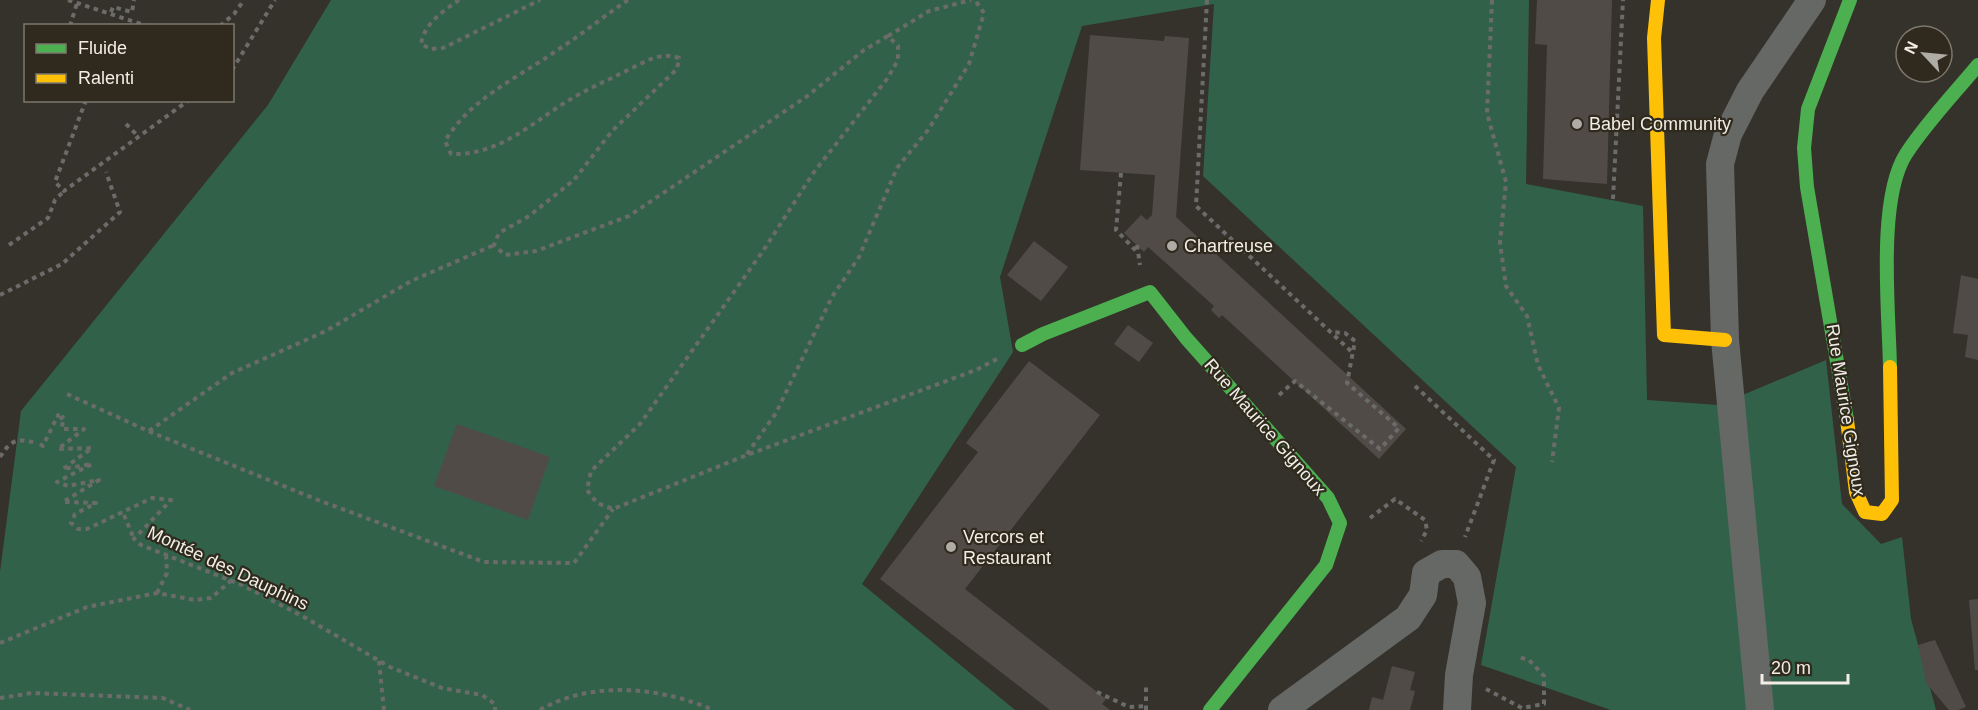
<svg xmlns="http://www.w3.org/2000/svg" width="1978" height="710" viewBox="0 0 1978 710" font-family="Arial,sans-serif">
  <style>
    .forest { fill: #316249 }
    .building { fill: #504b46 }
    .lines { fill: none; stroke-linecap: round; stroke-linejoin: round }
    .path { stroke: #6b6c6a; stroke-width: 4; stroke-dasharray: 4.5 4.5; stroke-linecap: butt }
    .street { stroke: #666866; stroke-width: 28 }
    .fast { stroke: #4caf50; stroke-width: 14 }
    .slow { stroke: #ffc107; stroke-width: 14 }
    .poi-dot { fill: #afaca5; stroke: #2f2a1d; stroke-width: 2 }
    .labels { text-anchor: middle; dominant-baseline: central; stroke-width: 4.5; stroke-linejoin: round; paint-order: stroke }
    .poi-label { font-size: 18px; fill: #f1eee6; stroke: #2f2a1d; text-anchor: start }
    .street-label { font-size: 18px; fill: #f1eee6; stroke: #2f2a1d }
  </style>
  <rect width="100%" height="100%" fill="#35322b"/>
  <path class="forest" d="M331 0H1529L1526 184 1643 206 1647 400 1719 405 1826 360 1842 504 1881 544 1902 537 1911 619 1936 710H1611L1481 665 1516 467 1203 176 1214 4 1082 26 1000 277 1013 352 862 584 1015 710H0V572L21 411 268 105Z"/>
  <path class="building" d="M1537 0H1612L1607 184 1543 179 1547 45 1535 44Z
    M1090 35 1164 41 1165 36 1189 38 1176 217 1406 429 1379 459 1222 315 1219 318 1211 310 1214 306 1148 247 1144 252 1124 233 1141 215 1147 220 1152 215 1155 175 1080 170Z
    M1034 241 1068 267 1041 301 1007 275Z
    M1961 275 1978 279V360L1965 357 1968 335 1953 333Z
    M1128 325 1153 343 1139 362 1114 344Z
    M1029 361 1100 415 965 589 1106 699 1102 704 1110 710H1050L880 579 978 452 966 443Z
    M457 424 550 457 528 520 434 486Z
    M1978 599V670H1975L1969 600Z
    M1935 640 1966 707 1958 710H1949L1926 683 1918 645Z
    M1392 666 1415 672 1410 690 1415 691 1410 710H1369L1372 697 1383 700Z"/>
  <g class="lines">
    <path class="path" d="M68 0 147 26
      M459 0C443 11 424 24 421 44L431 49 443 48 540 0
      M628 0C604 16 581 35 556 51 516 79 471 98 445 141L451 154C500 156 535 120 574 97 592 87 610 79 628 70 645 62 660 51 679 58L677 69 612 131 574 180 529 216 499 233 494 245 505 255 536 251 629 216 806 97 864 50 888 36 898 46V60L887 79 814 172 763 251 640 424 591 471 587 490 597 503 613 509 747 455 976 370 997 359
      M1207 0 1196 206 1354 354
      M1492 0 1487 113 1506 182 1500 243 1506 286 1527 316 1538 365 1559 408 1552 462
      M111 12 113 7 132 12 134 0
      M70 26 77 3
      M220 26 234 14 244 0
      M888 36 929 11 971 0
      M232 70 275 0
      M86 100 55 182 64 191 189 100
      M126 124 138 136
      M1121 173 1116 230 1138 253
      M1613 199 1623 0
      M9 245 48 218 55 200 64 191
      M1137 245 1140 265
      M0 295 62 264 120 212 106 172
      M1415 386 1494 460 1465 537
      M67 394 148 431 318 500 484 562 574 563 613 509
      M1279 395 1295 381 1380 449 1399 428 1347 383 1355 341 1345 333 1330 332
      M149 431 232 373 326 331 411 281 494 245
      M40 444 43 446 58 415V420L63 417 62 429H84L58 449 92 448 63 469 92 464 57 482 68 486 99 480 63 502 96 503 75 514 71 523 78 529H87L152 498 171 500 134 539 141 545 242 585 304 617 390 667 442 688 482 695 495 704V710
      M747 454 776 413 832 297 859 257 897 168 928 130 969 64 984 13 975 0
      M0 457C12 439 16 438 37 443
      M124 515 134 539
      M1370 518 1395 499 1425 520 1427 530 1421 541
      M157 593 167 573 166 554
      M0 643 87 607 157 593 195 600 211 598 232 580
      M379 661 384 710
      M1486 689 1522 708 1544 704V676L1529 660 1519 657
      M1097 692 1129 707 1146 706
      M0 698 32 693 163 698 190 710
      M540 710C591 680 661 687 713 710
      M1146 710V687"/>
    <path class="street" d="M1282 710 1408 618 1423 595 1426 573 1442 564H1456L1467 577 1472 603 1459 675 1457 710
      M1760 710 1725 340 1720 164 1728 134 1750 91 1812 0"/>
    <path class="fast" d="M1022 345 1043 334 1150 292 1186 338 1328 498 1340 523 1326 565 1210 710
      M1890 367C1889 313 1877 199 1906 154 1926 123 1954 94 1978 65
      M1847 420 1807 187 1804 148 1808 109 1850 0"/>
    <path class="slow" d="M1658 0 1654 38 1664 335 1725 340
      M1847 420 1856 492 1865 512 1882 514 1892 500 1890 367"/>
  </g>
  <g class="poi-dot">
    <circle cx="1577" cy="124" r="6"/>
    <circle cx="1172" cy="246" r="6"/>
    <circle cx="951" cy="547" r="6"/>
  </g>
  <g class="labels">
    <g class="poi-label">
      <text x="1589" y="124">Babel Community</text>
      <text x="1184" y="246">Chartreuse</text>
      <text x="963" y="537">Vercors et<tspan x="963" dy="21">Restaurant</tspan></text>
    </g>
    <g class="street-label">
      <text transform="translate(1846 410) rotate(81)">Rue Maurice Gignoux</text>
      <text transform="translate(1265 427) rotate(49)">Rue Maurice Gignoux</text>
      <text transform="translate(228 568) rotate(25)">Montée des Dauphins</text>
    </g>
  </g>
  <rect x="24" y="24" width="210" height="78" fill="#2f2a1d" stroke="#7d786d" stroke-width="1.5"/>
  <rect x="36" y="44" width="30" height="9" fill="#4caf50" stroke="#7d786d" stroke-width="1.5"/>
  <text x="78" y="54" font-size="18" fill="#f1eee6">Fluide</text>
  <rect x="36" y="74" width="30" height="9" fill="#ffc107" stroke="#7d786d" stroke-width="1.5"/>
  <text x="78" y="84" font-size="18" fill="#f1eee6">Ralenti</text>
  <g transform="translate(1924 54) rotate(296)"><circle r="28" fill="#2f2a1d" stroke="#7d786d" stroke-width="1.5"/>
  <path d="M0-4.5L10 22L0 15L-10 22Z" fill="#afaca5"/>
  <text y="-9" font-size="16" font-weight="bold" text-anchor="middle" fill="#f1eee6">N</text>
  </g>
  <path d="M1762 674v9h86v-9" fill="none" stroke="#f1eee6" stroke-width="3"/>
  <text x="1771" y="674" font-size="18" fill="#f1eee6" stroke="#2f2a1d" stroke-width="4.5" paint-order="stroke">20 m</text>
</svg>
